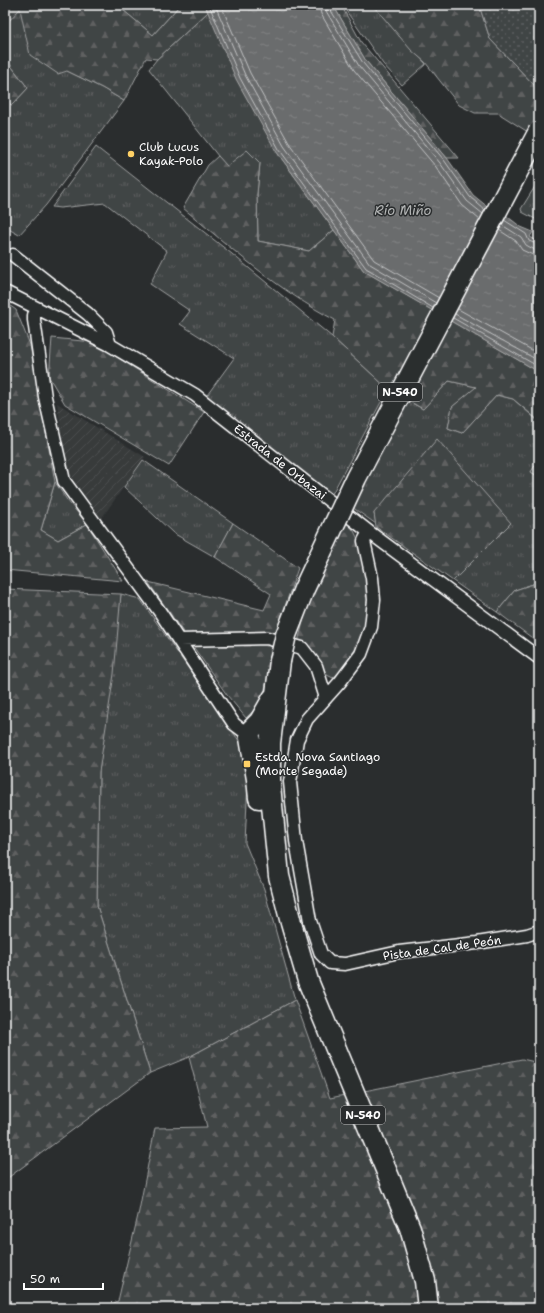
<svg xmlns="http://www.w3.org/2000/svg" width="544" height="1313" viewBox="0 0 544 1313" font-family="'Shantell Sans',sans-serif">
  <style>
    .industrial { fill: url(#industrial-furrows) }
    .grass { fill: url(#grass-tufts); stroke: #a0a2a2 }
    .forest { fill: url(#forest-firs); stroke: #a0a2a2 }
    .park { fill: url(#park-dots); stroke: #a0a2a2 }
    .water { fill: url(#water-ripples); stroke: #a6a7a7 }
    .lines { fill: none; stroke-linecap: round; stroke-linejoin: round }
    .shore { stroke: #c3c4c5; stroke-width: 1 }
    .minor-casing { stroke: #fff; stroke-width: 15 }
    .trunk-casing { stroke: #fff; stroke-width: 23 }
    .minor { stroke: #2a2d2e; stroke-width: 12 }
    .trunk { stroke: #2a2d2e; stroke-width: 20 }
    .trunk-bridge-casing { stroke: #fff; stroke-width: 23; stroke-linecap: butt }
    .trunk-bridge { stroke: #2a2d2e; stroke-width: 20 }
    .poi-dot { fill: #ffd166; stroke: #2a2d2e; stroke-width: 1.5 }
    .labels { text-anchor: middle; dominant-baseline: central; stroke-width: 3; stroke-linejoin: round; paint-order: stroke }
    .shield { fill: #2a2d2e; stroke: #bfc0c0; stroke-width: 1 }
    .shield-label { font-size: 11px; font-weight: bold; fill: #fff }
    .poi-label { font-size: 12px; fill: #fff; stroke: #2a2d2e; text-anchor: start }
    .street-label { font-size: 12px; fill: #fff; stroke: #2a2d2e }
    .water-label { font-size: 13px; font-style: italic; fill: #b4b6b6; stroke: #2a2d2e }
  </style>
  <defs>
    <pattern id="industrial-furrows" width="10" height="10" patternUnits="userSpaceOnUse"><rect width="10" height="10" fill="#373a3b"/><path d="M-1 1l2-2M0 10L10 0M9 11l2-2" fill="none" stroke="#4b4e4f"/></pattern>
    <pattern id="grass-tufts" width="24" height="20" patternUnits="userSpaceOnUse"><rect width="24" height="20" fill="#414445"/><path d="M3 7l-1-3M5 7V3M7 7l1-3M15 17l-1-3M17 17v-4M19 17l1-3" fill="none" stroke="#5e6061"/></pattern>
    <pattern id="forest-firs" width="22" height="20" patternUnits="userSpaceOnUse"><rect width="22" height="20" fill="#414445"/><path d="M5 1l3.5 6h-7zM16 11l3.5 6h-7z" fill="#5e6061"/></pattern>
    <pattern id="park-dots" width="8" height="8" patternUnits="userSpaceOnUse"><rect width="8" height="8" fill="#414445"/><path d="M2 2h.1M6 6h.1" fill="none" stroke="#5e6061" stroke-width="1.8" stroke-linecap="round"/></pattern>
    <pattern id="water-ripples" width="26" height="14" patternUnits="userSpaceOnUse"><rect width="26" height="14" fill="#6a6c6d"/><path d="M2 4q2-2 4 0t4 0M15 11q2-2 4 0t4 0" fill="none" stroke="#808283"/></pattern>
  </defs>
  <rect width="100%" height="100%" fill="#2a2d2e"/>
  <filter id="ink" filterUnits="userSpaceOnUse"><feTurbulence type="fractalNoise" baseFrequency=".025" numOctaves="2"/><feDisplacementMap in="SourceGraphic" scale="8" xChannelSelector="R" yChannelSelector="G"/><feConvolveMatrix kernelMatrix="1 2 1 2 8 2 1 2 1" color-interpolation-filters="sRGB"/></filter>
  <g filter="url(#ink)">
    <path class="industrial" d="M57 403 145 457 101 519 66 469Z"/>
    <path class="grass" d="M117 5H180L153 35Z
      M342 5H371L377 10 426 64 402 85 383 64Z
      M20 8 67 71 102 88 124 101 46 205 19 235 5 227V101L12 105 28 88 5 58V25Z
      M208 12 276 151 334 230 309 251 258 241 257 194 260 163 226 166 149 69 157 59Z
      M96 147 232 254 332 337 388 389 332 494 205 398 234 358 180 324 190 311 150 284 167 251 105 203 60 208 52 207Z
      M539 180V221L522 212 521 209Z
      M449 381 477 387 452 407 448 428 462 433 497 395 513 399 538 421 539 423V459L531 472 539 477V582L515 590 497 612 453 581 511 523 374 513 376 524 349 505 404 399 423 409Z
      M143 460 233 523 215 557 173 533 124 487Z
      M55 482 67 500 87 524 58 540 41 530Z
      M121 594 140 599 242 745 248 780 245 843 264 889 295 1000 189 1057 150 1073 97 906 99 772Z"/>
    <path class="forest" d="M5 5H117L153 35 180 5H205L208 12 157 59 146 58 124 101 102 88 67 71 58 74 30 55 20 9 5 25Z
      M333 5H341L361 42 459 158H447L366 61Z
      M371 5H479L490 39 539 90V139L498 113H475L459 105 425 62 411 50 377 10Z
      M5 58 28 88 12 105 5 101Z
      M247 150 260 163 257 194 258 241 309 251 334 230 364 271 539 372V423L538 420 513 399 497 395 462 433 448 428 452 407 476 387 449 381 423 409 388 389 332 337 335 320C279 291 231 248 183 208L208 165 218 156 227 166Z
      M5 302 16 310 30 345 55 482 41 530 58 540 87 524 123 581 5 570Z
      M52 338 93 342 204 412 169 466 65 404 49 377Z
      M437 439 511 523 453 581 376 527 374 513Z
      M539 459V477L531 472Z
      M343 518 354 531 361 545 370 604 363 638 340 672 333 678 327 675 315 656 298 642 307 606Z
      M233 523 298 568 282 615 262 702 246 718 227 695 148 582 264 610 271 594 215 557Z
      M539 582V643L497 612 515 590Z
      M5 589 121 594 114 674 99 772 97 906 150 1073 5 1180Z
      M295 1000 330 1098 522 1059 539 1063V1308H103L118 1301 139 1211 155 1128 207 1127 189 1057Z"/>
    <path class="park" d="M479 5H531L539 9V90L490 39Z"/>
    <path class="water" d="M205 5H333L366 61 447 158 473 195 494 212 508 217 521 227 533 232 530 237 539 242V372L364 271 276 151 236 79Z"/>
    <g class="lines">
      <path class="shore" d="M209 5 240 78 279 149 366 268 433 308
        M215 5 245 75 284 146 370 264 436 303
        M221 5 250 73 289 143 374 260 439 298
        M319 5 321 14 354 70 436 167 462 205 480 220
        M325 5 326 11 359 66 440 163 467 201 483 214
        M330 5V9L363 63 444 160 470 197 485 210
        M504 220 526 234 529 241 539 245
        M502 225 521 237 526 245 535 250H539
        M499 230 516 241 522 250 533 255 539 256
        M458 309 539 354
        M455 314 539 361
        M453 318 539 367"/>
      <g class="minor-casing">
        <path id="minor" d="M13 255 88 314 106 332 110 345
          M5 292 110 345 195 395 369 532 539 658
          M38 310 34 315V320L45 397 64 481 160 612 234 724 242 730 249 732
          M369 532 364 541 372 578 374 600 371 627 361 654 340 682 307 719 297 740 290 782 296 841 310 921 321 954 330 963 345 964 399 952 477 943 527 935 539 931
          M179 640 267 638 302 648 316 666 326 698"/>
      </g>
      <g class="trunk-casing">
        <path id="trunk" d="M280 661 270 743V785L279 876 291 923 308 981 410 1228 425 1281 428 1308
          M259 798 257 779 249 732 260 721 273 698"/>
      </g>
      <use href="#minor" class="minor"/>
      <use href="#trunk" class="trunk"/>
      <g class="trunk-bridge-casing">
        <path id="trunk-bridge" d="M280 661 286 635 304 589 356 478 539 131"/>
      </g>
      <use href="#trunk-bridge" class="trunk-bridge"/>
    </g>
  </g>
  <g class="poi-dot">
    <circle cx="131" cy="154" r="4"/>
    <rect x="243" y="760" width="8" height="8" rx="2"/>
  </g>
  <g class="labels">
    <g class="shield">
      <rect x="378" y="383" width="44" height="18" rx="3"/>
      <rect x="341" y="1106" width="44" height="18" rx="3"/>
    </g>
    <g class="shield-label">
      <text x="400" y="392">N-540</text>
      <text x="363" y="1115">N-540</text>
    </g>
    <g class="poi-label">
      <text x="139" y="147">Club Lucus<tspan x="139" dy="14">Kayak-Polo</tspan></text>
      <text x="255" y="757">Estda. Nova Santiago<tspan x="255" dy="14">(Monte Segade)</tspan></text>
    </g>
    <g class="street-label">
      <text transform="translate(280 462) rotate(38)">Estrada de Orbazai</text>
      <text transform="translate(442 948) rotate(-8)">Pista de Cal de Peón</text>
    </g>
    <g class="water-label">
      <text x="403" y="210">Río Miño</text>
    </g>
  </g>
  <rect width="544" height="1313" fill="none" stroke="#2a2d2e" stroke-width="20"/>
  <rect x="10" y="10" width="524" height="1293" fill="none" stroke="#fff" stroke-width="1.5" filter="url(#ink)"/>
  <path d="M24 1283v6h79v-6" fill="none" stroke="#ffffff" stroke-width="2"/>
  <text x="30" y="1283" font-size="12" fill="#ffffff" stroke="#2a2d2e" stroke-width="3" paint-order="stroke">50 m</text>
</svg>
